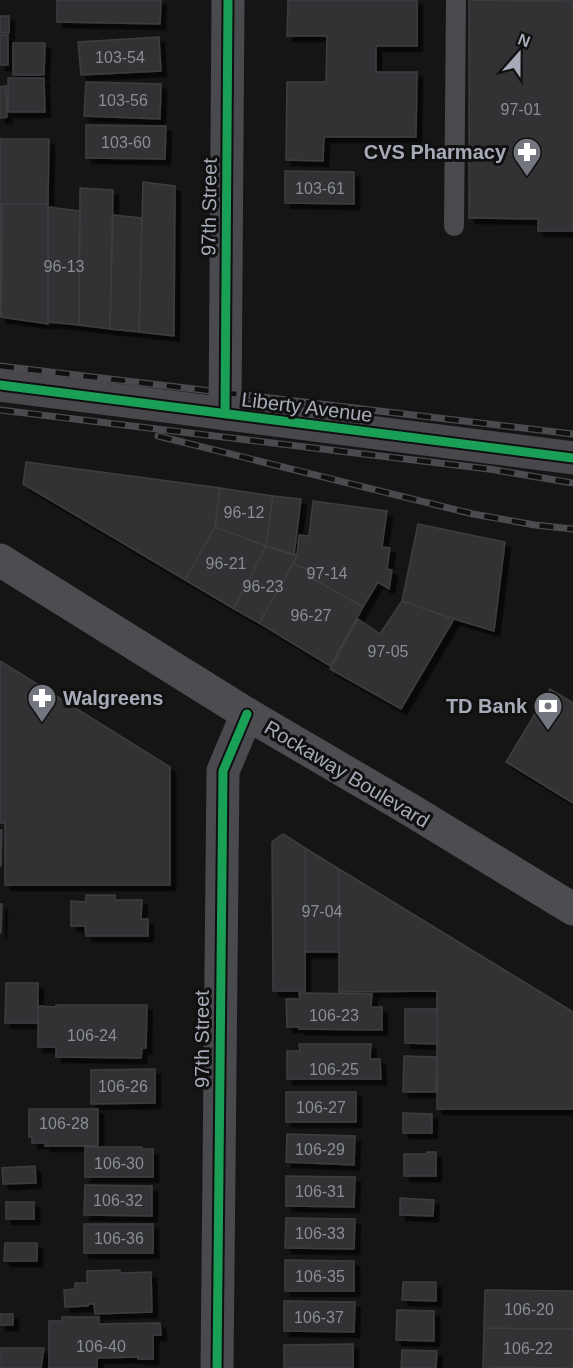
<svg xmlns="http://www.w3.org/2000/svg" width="573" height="1368" viewBox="0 0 573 1368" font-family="Helvetica,sans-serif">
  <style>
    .building { fill: #333334; stroke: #3d3e41; stroke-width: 1.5; filter: url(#shadow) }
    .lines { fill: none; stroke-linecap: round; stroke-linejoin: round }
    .lane { stroke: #494a4e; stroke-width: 20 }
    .street { stroke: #494a4e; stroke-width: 33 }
    .secondary { stroke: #48484c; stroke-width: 33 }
    .primary { stroke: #4c4d50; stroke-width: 33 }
    .rail-casing { stroke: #4a4b4e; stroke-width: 7 }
    .rail { stroke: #101011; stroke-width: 4.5; stroke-dasharray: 14; stroke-linecap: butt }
    .cycleway-casing { stroke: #101011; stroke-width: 13 }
    .cycleway { stroke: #1a9f57; stroke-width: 9 }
    .labels { text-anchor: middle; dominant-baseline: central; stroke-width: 6; stroke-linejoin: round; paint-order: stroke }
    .number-label { font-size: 16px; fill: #898d96 }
    .poi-label { font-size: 20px; font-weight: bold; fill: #a6abb7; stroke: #101011; text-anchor: end }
    .street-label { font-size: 20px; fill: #a6abb7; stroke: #101011 }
  </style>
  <defs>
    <filter id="shadow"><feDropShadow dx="5.5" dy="5.5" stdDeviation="0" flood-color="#0009"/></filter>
  </defs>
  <rect width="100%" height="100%" fill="#151515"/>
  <path class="building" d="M57 0H161L160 24 57 22Z
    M288 0H417V46H376V72H417L416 137H324L323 161 286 160 287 82H326L327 36H287Z
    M469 0 573 1V231H538V219L469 218Z
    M0 16H9V33H0Z
    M0 35H8V65H0Z
    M159 37 161 71 81 75 78 42Z
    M13 43H45L44 75H13Z
    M8 78H44L45 112H8Z
    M86 82 161 84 160 119 84 116Z
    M6 86 7 117 0 118V87Z
    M86 125 166 126 165 159 86 158Z
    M0 139H49L48 204H2L1 317H0Z
    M285 171 354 172V204L285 203Z
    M143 182 175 186 174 336 139 332Z
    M80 188 113 190 110 329 79 325Z
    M2 204H48V324L1 317Z
    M48 207 80 211 79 325 48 322Z
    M113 215 142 218 139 332 110 329Z
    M26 462 220 488 215 527 185 580 23 484Z
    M220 488 273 496 266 546 215 527Z
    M273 496 301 499 294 555 266 546Z
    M313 501 387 511 382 547 390 548 387 569 392 570 389 589 378 582 363 607 308 576 311 571 293 564 297 555 299 535 309 536Z
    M418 524 505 542 494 631 454 619 402 601Z
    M215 527 266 546 234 609 185 580Z
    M266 546 297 555 293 564 259 623 234 609Z
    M293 564 311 571 308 576 363 607 330 666 259 623Z
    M402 601 454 619 401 709 330 669 358 619 380 634Z
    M0 661 170 767V885H5V823H0Z
    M550 689 573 703V803L506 762Z
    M0 830H2L1 866H0Z
    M283 834 305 848V991H273L272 842Z
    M305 848 339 869V952H305Z
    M339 869 573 1012V1109H437V991L339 992Z
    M86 895H115V900H142L141 919H148V936H86L85 926H71V901L86 902Z
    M0 904H2L1 933H0Z
    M6 983H38V1023H5Z
    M299 993 372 994 371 1007H382V1030L299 1029V1027H287L286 999H300Z
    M56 1005H147L146 1048H142L141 1058 56 1057V1047H38V1006L56 1007Z
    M405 1009H437V1044L405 1043Z
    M299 1044H371L370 1059H380L381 1079H287V1051H300Z
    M404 1056 437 1057 436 1092H403Z
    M155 1069V1103L91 1104V1070Z
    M286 1092H356V1122H286Z
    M29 1109H98V1146H45V1143H32V1137H29Z
    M403 1113 432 1114V1133H403Z
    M287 1134 355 1136 354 1165 286 1162Z
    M85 1147H142V1149H153V1177H85Z
    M427 1152H436V1176H404V1154H426Z
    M35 1166 36 1183 3 1184 2 1168Z
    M286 1176 355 1177 354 1207 286 1206Z
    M85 1185 152 1186V1216L84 1215Z
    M400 1198 434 1200 433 1216 400 1215Z
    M6 1202H34V1219H6Z
    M286 1218 355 1219 354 1249 285 1248Z
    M84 1224H153V1253H84Z
    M5 1243H37V1261H4Z
    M285 1260 354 1261V1291H285Z
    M120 1270V1273L151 1272 152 1312 95 1314 94 1304H89L88 1306 65 1307 64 1290 75 1289V1283H87V1271Z
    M403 1282H436V1301L402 1300Z
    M485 1290 573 1291V1329L484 1328Z
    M284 1301 355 1302 354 1332 284 1331Z
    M397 1310 434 1311V1341L396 1340Z
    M0 1314H13V1325H0Z
    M62 1317H99V1324L160 1323 161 1335H153V1359H138V1357L97 1358V1368H49V1321H62Z
    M484 1328 573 1329V1368L483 1367Z
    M353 1344V1368H284V1345Z
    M1 1348H44L41 1368H1Z
    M402 1350 437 1351 436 1368H401Z"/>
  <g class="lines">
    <path class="lane" d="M454 226 456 0"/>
    <path class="street" d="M225 414 228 0
      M217 1368 223 771 247 714"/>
    <path class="secondary" d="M0 385 573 458"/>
    <path class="primary" d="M0 560 247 714 409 809 573 909"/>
    <g class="rail-casing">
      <path id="rail" d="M0 366 573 434
        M0 410 397 458 489 469 573 483
        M359 431 538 454 573 460
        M158 436 473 514 535 525 573 529"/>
    </g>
    <use href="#rail" class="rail"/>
    <g class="cycleway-casing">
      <path id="cycleway" d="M0 385 573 458
        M225 414 228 0
        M217 1368 223 771 247 714"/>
    </g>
    <use href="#cycleway" class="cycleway"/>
  </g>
  <defs>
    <g id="pharmacy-pin" transform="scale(1.5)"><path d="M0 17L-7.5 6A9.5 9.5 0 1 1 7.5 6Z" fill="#73767e" stroke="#101011"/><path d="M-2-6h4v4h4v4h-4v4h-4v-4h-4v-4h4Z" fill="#fff"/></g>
    <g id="bank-pin" transform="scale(1.5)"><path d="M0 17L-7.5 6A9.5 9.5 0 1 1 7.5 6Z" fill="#73767e" stroke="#101011"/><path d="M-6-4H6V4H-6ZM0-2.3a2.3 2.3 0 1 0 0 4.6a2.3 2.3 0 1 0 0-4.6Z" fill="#fff"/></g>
  </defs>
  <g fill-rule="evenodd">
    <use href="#pharmacy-pin" x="527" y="152"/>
    <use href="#pharmacy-pin" x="42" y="698"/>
    <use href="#bank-pin" x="548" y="706"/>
  </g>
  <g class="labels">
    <g class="number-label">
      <text x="120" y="57">103-54</text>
      <text x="123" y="100">103-56</text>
      <text x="521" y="109">97-01</text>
      <text x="126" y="142">103-60</text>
      <text x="320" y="188">103-61</text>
      <text x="64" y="266">96-13</text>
      <text x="244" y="512">96-12</text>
      <text x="226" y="563">96-21</text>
      <text x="327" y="573">97-14</text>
      <text x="263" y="586">96-23</text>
      <text x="311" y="615">96-27</text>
      <text x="388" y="651">97-05</text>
      <text x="322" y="911">97-04</text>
      <text x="334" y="1015">106-23</text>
      <text x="92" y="1035">106-24</text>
      <text x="334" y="1069">106-25</text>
      <text x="123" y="1086">106-26</text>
      <text x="321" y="1107">106-27</text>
      <text x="64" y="1123">106-28</text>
      <text x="320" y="1149">106-29</text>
      <text x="119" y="1163">106-30</text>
      <text x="320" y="1191">106-31</text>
      <text x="118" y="1200">106-32</text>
      <text x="320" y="1233">106-33</text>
      <text x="119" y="1238">106-36</text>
      <text x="320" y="1276">106-35</text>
      <text x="529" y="1309">106-20</text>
      <text x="319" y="1317">106-37</text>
      <text x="101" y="1346">106-40</text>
      <text x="528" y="1348">106-22</text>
    </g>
    <g class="poi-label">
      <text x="506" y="152">CVS Pharmacy</text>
      <text x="63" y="698" text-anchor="start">Walgreens</text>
      <text x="527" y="706">TD Bank</text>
    </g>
    <g class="street-label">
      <text transform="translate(209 207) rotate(-89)">97th Street</text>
      <text transform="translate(307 407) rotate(7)">Liberty Avenue</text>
      <text transform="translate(347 774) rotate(31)">Rockaway Boulevard</text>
      <text transform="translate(202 1039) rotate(-90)">97th Street</text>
    </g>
  </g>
  <g transform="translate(519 54) rotate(21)" stroke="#101011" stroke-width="4.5" paint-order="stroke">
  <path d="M0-4.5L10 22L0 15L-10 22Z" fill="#a6abb7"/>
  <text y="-9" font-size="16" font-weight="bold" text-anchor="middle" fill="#a6abb7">N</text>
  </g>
</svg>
